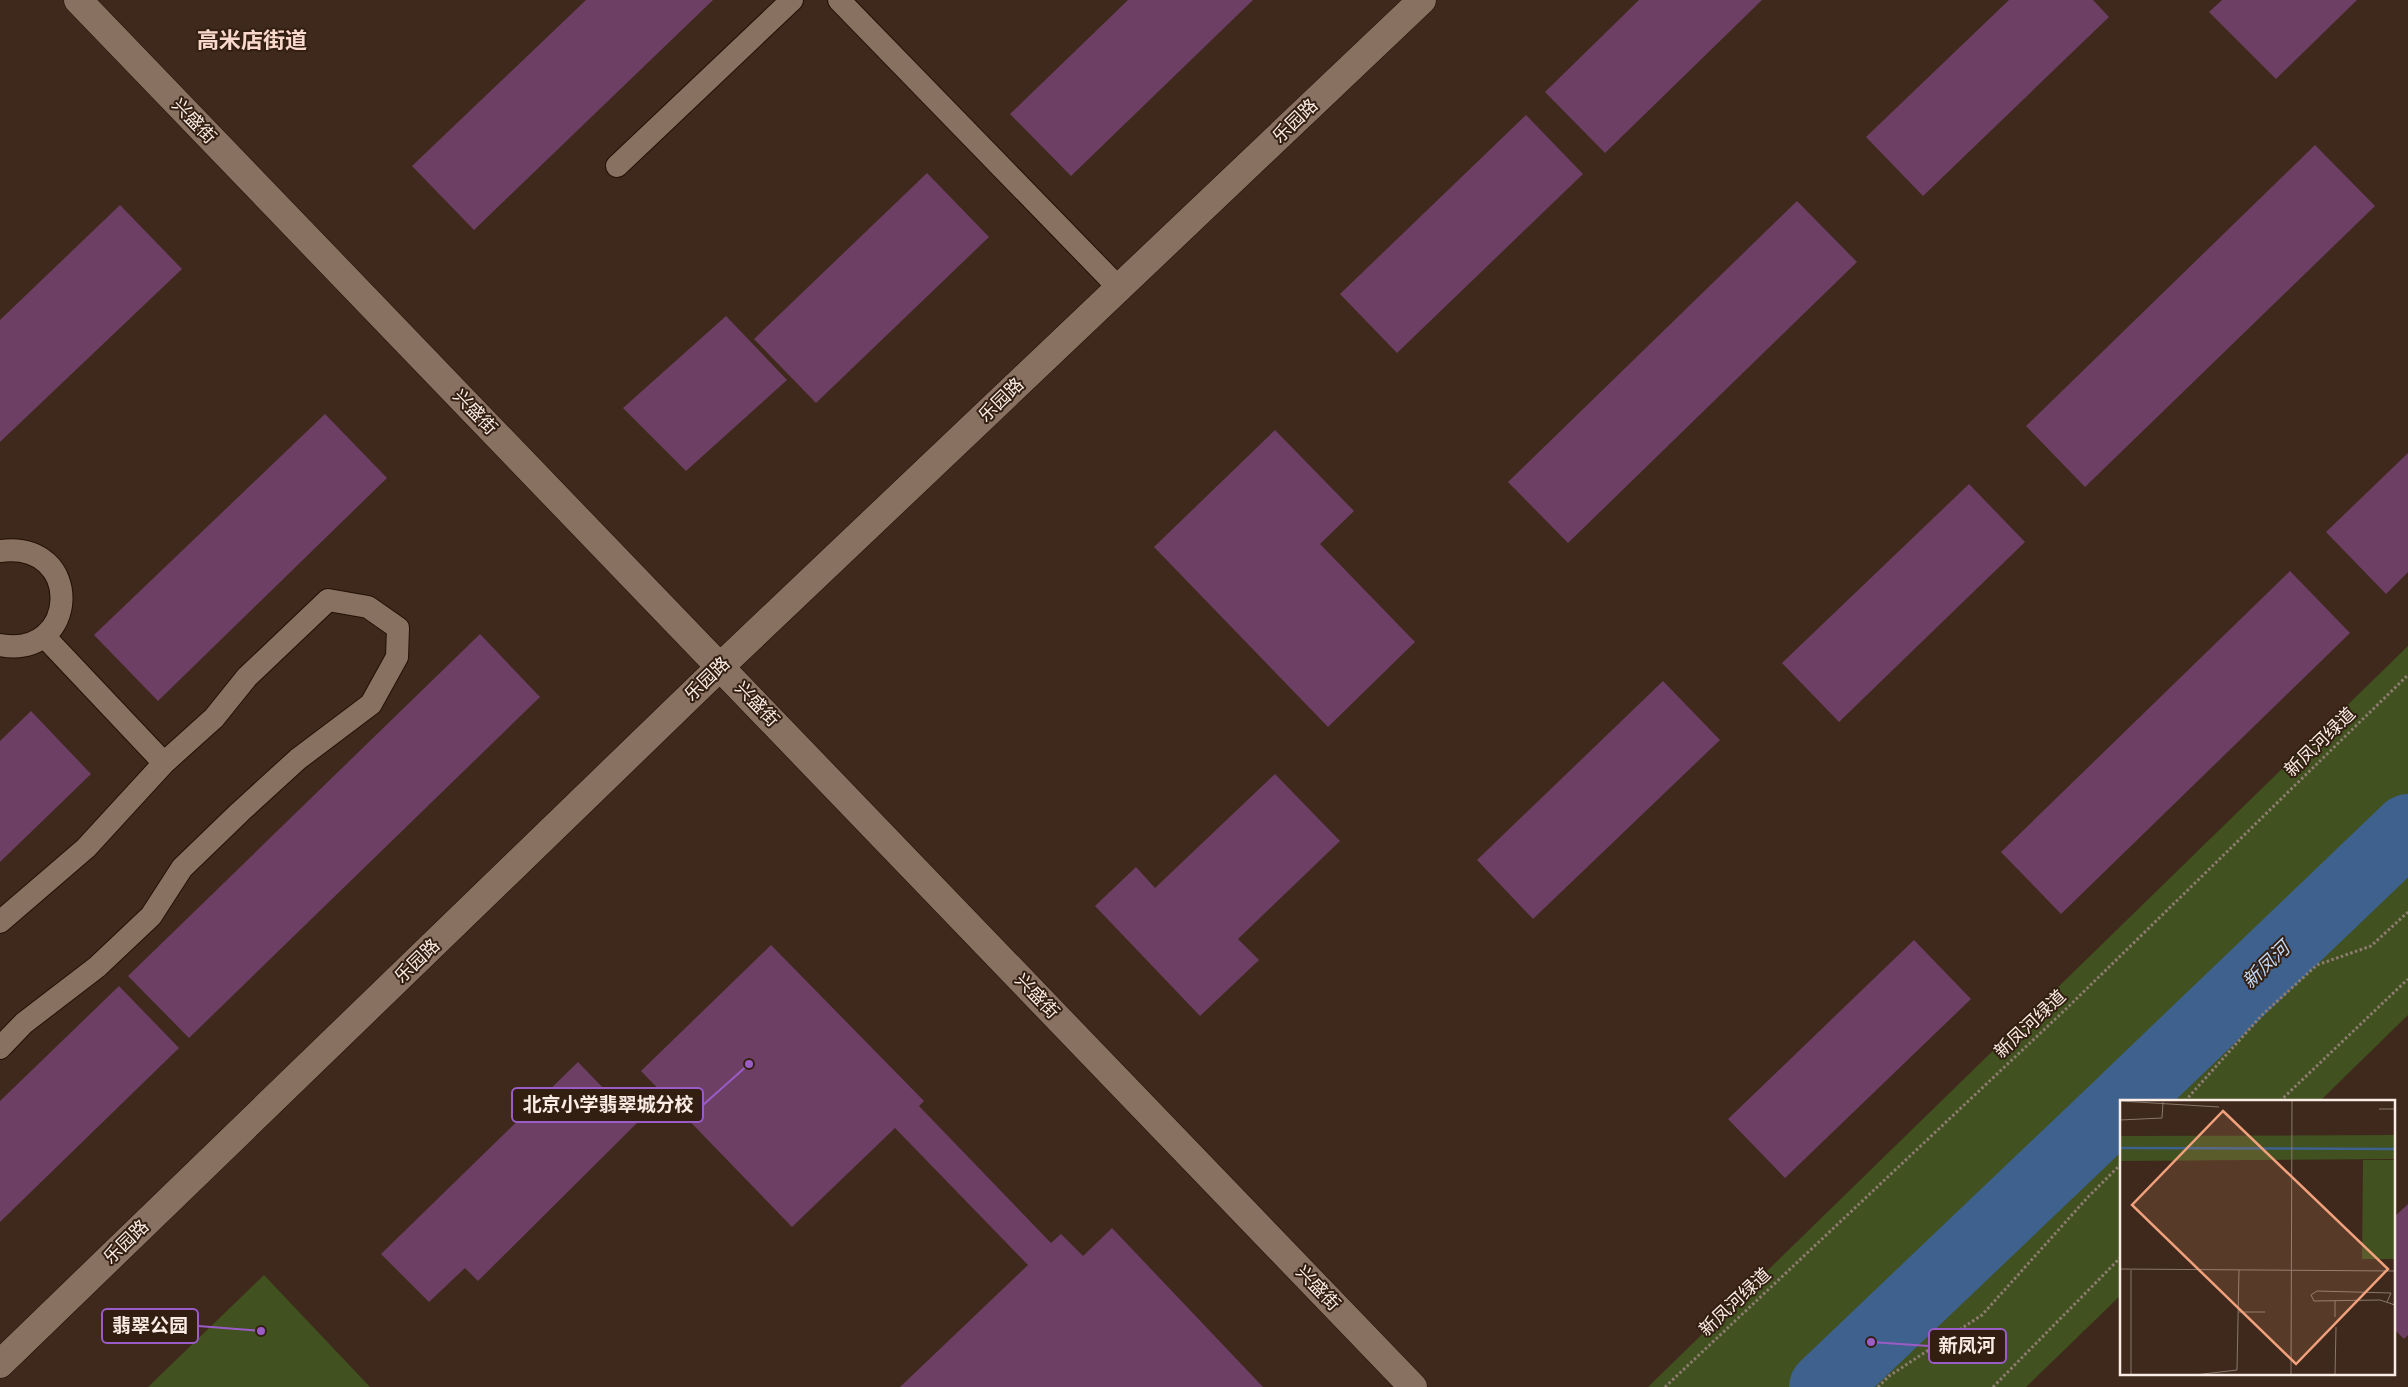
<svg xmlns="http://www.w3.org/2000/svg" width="2408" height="1387" viewBox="0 0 2408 1387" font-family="'Fira Sans','Noto Sans SC',sans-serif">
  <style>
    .green { fill: #41511f }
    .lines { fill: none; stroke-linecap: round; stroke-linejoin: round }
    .river { stroke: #3e618d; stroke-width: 70 }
    .building { fill: #6d3f64 }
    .service-casing { stroke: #241105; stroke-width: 24 }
    .tertiary-casing { stroke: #241105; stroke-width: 29 }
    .path { stroke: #8f7d72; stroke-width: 3; stroke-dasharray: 2.5 2.5; stroke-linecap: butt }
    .service { stroke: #897162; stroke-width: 22 }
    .tertiary { stroke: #897162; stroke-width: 28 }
    .labels { text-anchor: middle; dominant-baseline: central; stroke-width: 4; stroke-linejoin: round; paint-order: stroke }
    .street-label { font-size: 18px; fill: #fbede5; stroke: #331f12 }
    .water-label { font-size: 19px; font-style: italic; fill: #c2d8f4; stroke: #331f12 }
    .district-label { font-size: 22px; font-weight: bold; fill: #f9d9cb; stroke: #331f12 }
    .inset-river { fill: none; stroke: #3e618d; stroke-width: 2.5 }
    .inset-road { fill: none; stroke: #8a776c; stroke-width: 1 }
    .view { fill: #f1a17c; fill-opacity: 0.15; stroke: #f1a17c; stroke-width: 2.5 }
    .inset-edge { fill: none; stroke: #fbede5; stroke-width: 2.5 }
    .leader { fill: none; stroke: #9b5cc8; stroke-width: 2 }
    .callout-dot { fill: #9b5cc8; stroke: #331f12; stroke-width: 2 }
    .callout { fill: #331f12; stroke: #9b5cc8; stroke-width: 2 }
    .callout-label { font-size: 19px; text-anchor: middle; font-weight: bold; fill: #fbede5 }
  </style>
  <rect width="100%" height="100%" fill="#3e291c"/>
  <path class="green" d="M2408 646V1015L2320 1101H2122V1294L2026 1387H1648Z
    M264 1275 370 1387H148Z"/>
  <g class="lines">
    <path class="river" d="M2124 1101 2408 829
      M1824 1387 2122 1103"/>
  </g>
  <path class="building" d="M586 0H713L474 230 412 166Z
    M1128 0H1253L1071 176 1010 114Z
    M1639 0H1762L1605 153 1545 92Z
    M2009 0H2093L2109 17 1923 196 1866 137Z
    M2222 0H2357L2276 79 2209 12Z
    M1526 115 1583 174 1397 353 1340 294Z
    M2315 145 2375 206 2085 487 2026 426Z
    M927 173 989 237 816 403 754 339Z
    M1797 201 1857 262 1568 543 1508 482Z
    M120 205 182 269 0 442V320Z
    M726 316 787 380 686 471 623 408Z
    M325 414 387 478 158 701 94 635Z
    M1275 430 1354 511 1320 544 1415 642 1328 727 1154 547Z
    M2408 453V572L2386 594 2326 532Z
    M1969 484 2025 542 1839 722 1782 663Z
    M2290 571 2350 633 2061 914 2001 852Z
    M480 634 540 697 189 1038 128 976Z
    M1663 681 1720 740 1533 919 1477 860Z
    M31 711 91 774 0 862V741Z
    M1275 774 1340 841 1238 939 1259 960 1200 1016 1095 906 1136 867 1155 888Z
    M1914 940 1971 999 1785 1178 1728 1119Z
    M771 945 924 1101 919 1106 1051 1243 1061 1234 1083 1256 1112 1228 1263 1387H900L1028 1265 895 1128 792 1227 641 1071Z
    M119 986 179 1048 0 1222V1101Z
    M578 1062 637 1123 478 1281 465 1268 429 1302 381 1254Z
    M2408 1204V1335L2404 1339 2394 1329V1217Z"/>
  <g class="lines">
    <g class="service-casing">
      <path id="service" d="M839 0 1119 288
        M617 166 792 0
        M0 551C85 540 79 660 0 645
        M44 636 164 763
        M0 922 86 848 164 763 214 718 247 677 328 600 368 607 398 628 397 657 371 704 298 759 240 812 182 868 151 916 97 967 24 1023 0 1048"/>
    </g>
    <g class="tertiary-casing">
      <path id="tertiary" d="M78 0 1413 1387
        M0 1364 721 666 1422 0"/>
    </g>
    <path class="path" d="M2185 1101 2262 1015 2317 965 2371 946 2408 912
      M2280 1101 2408 979
      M1665 1387 2067 1008 2408 675
      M1878 1387 1889 1376 1982 1315 2088 1197 2122 1163
      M1993 1387 2122 1256"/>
    <use href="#service" class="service"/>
    <use href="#tertiary" class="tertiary"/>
  </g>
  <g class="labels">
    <g class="street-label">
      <text transform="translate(194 121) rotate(46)">兴盛街</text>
      <text transform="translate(1295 121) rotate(-44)">乐园路</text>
      <text transform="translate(1001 400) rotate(-44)">乐园路</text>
      <text transform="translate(475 412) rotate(46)">兴盛街</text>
      <text transform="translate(707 679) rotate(-44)">乐园路</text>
      <text transform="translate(757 704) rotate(46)">兴盛街</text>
      <text transform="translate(2320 742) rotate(-44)">新凤河绿道</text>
      <text transform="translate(417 961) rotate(-44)">乐园路</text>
      <text transform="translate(1037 996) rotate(46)">兴盛街</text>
      <text transform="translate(2030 1024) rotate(-43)">新凤河绿道</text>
      <text transform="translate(126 1242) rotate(-44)">乐园路</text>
      <text transform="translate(1318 1288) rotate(46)">兴盛街</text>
      <text transform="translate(1735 1302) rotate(-43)">新凤河绿道</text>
    </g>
    <g class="water-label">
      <text transform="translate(2266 965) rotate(-44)">新凤河</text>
    </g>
    <g class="district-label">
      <text x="252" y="40">高米店街道</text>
    </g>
  </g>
  <g transform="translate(2120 1100)">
    <rect width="275" height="275" fill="#3e291c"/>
    <path d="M275 35V59L0 61V36ZM243 60H275V159H242Z" fill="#41511f"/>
    <path class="inset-river" d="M0 48 275 49"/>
    <path class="inset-road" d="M0 1 99 7M259 9H275M0 20 42 18 43 2M0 169 275 171M11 170V275M267 202 271 193 197 191 191 195 194 201 260 200 275 205M119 212H145M215 217V201M75 275 117 270 119 170M171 275 172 0M215 275 216 227"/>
    <path class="view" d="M103 11 268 169 176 264 12 105Z"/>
    <rect width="275" height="275" class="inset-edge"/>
  </g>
  <path class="leader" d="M749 1064L703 1105M261 1331L198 1326M1871 1342L1929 1346"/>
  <g class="callout-dot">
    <circle cx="749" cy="1064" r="5"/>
    <circle cx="261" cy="1331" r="5"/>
    <circle cx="1871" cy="1342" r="5"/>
  </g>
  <g class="callout">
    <rect x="512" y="1088" width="191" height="34" rx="5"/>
    <rect x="102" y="1309" width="96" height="34" rx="5"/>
    <rect x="1929" y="1329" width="77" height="34" rx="5"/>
  </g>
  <g class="callout-label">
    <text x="608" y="1111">北京小学翡翠城分校</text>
    <text x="150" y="1332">翡翠公园</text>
    <text x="1967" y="1352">新凤河</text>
  </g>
</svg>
